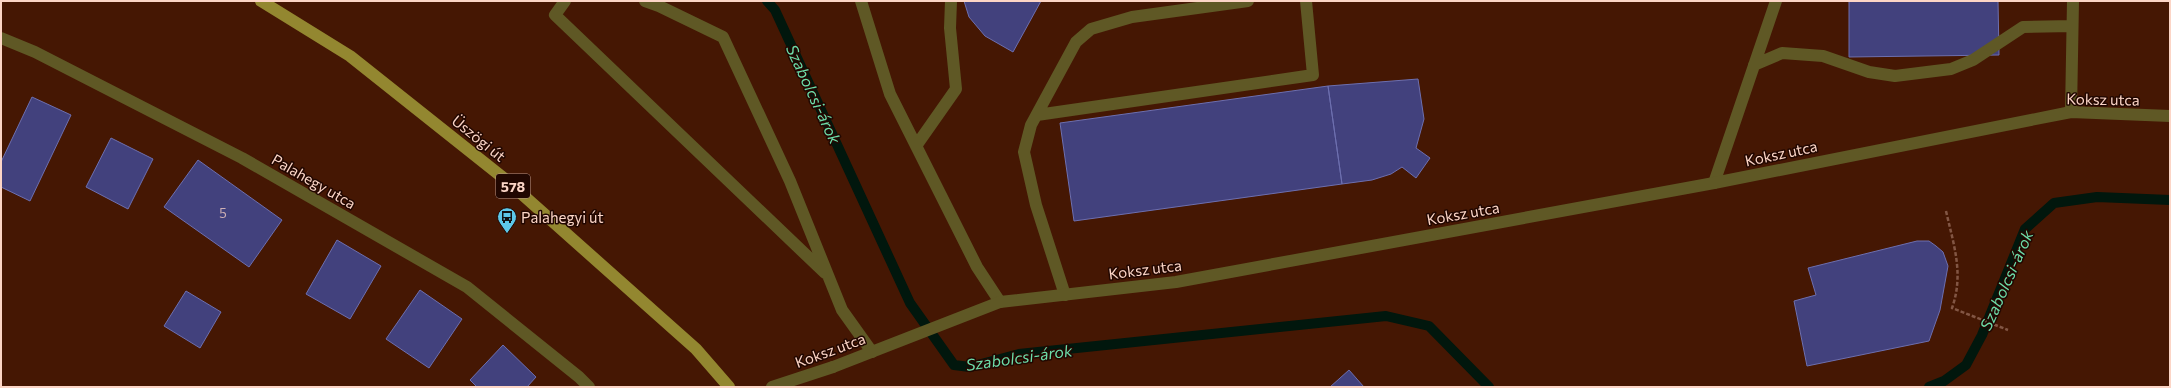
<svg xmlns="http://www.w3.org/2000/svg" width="2171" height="388" viewBox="0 0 2171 388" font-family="Commissioner,sans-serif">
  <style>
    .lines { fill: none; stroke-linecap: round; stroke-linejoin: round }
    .stream { stroke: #01170d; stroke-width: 10 }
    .building { fill: #42417d; stroke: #6d6faf }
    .path { stroke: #825644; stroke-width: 2.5; stroke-dasharray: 4 2; stroke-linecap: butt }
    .lane { stroke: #5f5825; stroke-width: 12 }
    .street { stroke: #5f5825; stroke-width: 12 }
    .primary { stroke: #938730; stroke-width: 12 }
    .labels { text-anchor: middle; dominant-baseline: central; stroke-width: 3; stroke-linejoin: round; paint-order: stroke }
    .number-label { font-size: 13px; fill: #ceb0b4 }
    .shield { fill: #210701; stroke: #ba978b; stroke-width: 1 }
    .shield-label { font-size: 14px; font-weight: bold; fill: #fcd5c6 }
    .street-label { font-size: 15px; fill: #fcd5c6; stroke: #210701 }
    .poi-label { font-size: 15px; fill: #fcd5c6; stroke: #210701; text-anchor: start }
    .water-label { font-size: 16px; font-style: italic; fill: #6ddda9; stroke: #210701 }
  </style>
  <rect width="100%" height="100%" fill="#451703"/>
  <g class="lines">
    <path class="stream" d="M767 1 775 10 910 303 954 365 970 367 1019 354 1386 316 1429 326 1489 387
      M1929 387 1944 381 1966 365 1982 335 2025 229 2054 203 2097 197 2170 200"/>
  </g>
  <path class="building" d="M964 1H1041L1013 52 985 36 969 17Z
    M1849 1H1998L1999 55 1849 57Z
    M1418 79 1424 119 1416 148 1430 158 1416 178 1402 167 1391 174 1372 180 1342 184 1328 86Z
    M1328 86 1342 184 1074 221 1060 123Z
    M32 97 71 115 30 201 1 187V162Z
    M111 138 153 159 128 209 86 187Z
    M198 160 282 220 249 267 164 207Z
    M337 240 381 266 350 319 306 294Z
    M1917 241H1929L1936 246 1943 252 1948 266 1940 310 1929 341 1807 366 1794 301 1816 295 1808 268Z
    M420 290 462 319 429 368 386 339Z
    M186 291 221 312 200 348 164 326Z
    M503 345 536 377 527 387H477L470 380Z
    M1349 370 1364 387H1330Z"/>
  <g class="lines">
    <path class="path" d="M1946 211C1954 246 1964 274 1952 308L2008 330"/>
    <path class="lane" d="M565 1 555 15 825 273
      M645 1 659 6 723 37 790 181 842 310 872 352
      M861 1 890 94 977 267 1000 302
      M1754 65 1782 53 1823 56 1869 72 1895 76 1951 69 1973 60 2023 27 2072 26
      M2071 112 2073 1
      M1037 115 1313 75 1306 1
      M916 146 956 89 950 28 951 1
      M1714 183 1776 1
      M1065 295 1036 205 1024 152 1031 125 1076 42 1091 29 1132 17 1248 1
      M772 387 833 367"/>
    <path class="street" d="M1 38 35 52 242 158 467 287 579 377 589 387
      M833 367 1000 302 1176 282 1714 183 2071 112 2170 116"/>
    <path class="primary" d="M261 1 350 56 506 180 696 349 729 387"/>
  </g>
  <defs>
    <g id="bus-pin" transform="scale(1)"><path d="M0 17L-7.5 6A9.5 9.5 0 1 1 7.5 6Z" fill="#5dc7e8" stroke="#210701"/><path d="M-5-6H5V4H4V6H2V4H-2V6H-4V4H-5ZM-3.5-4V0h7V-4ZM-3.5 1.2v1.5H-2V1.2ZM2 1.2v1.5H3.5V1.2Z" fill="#111"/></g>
  </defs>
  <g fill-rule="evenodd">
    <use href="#bus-pin" x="507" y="217"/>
  </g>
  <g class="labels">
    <g class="number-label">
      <text x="223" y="213">5</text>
    </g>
    <rect class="shield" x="496" y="174" width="34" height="24" rx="3"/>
    <g class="shield-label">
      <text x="513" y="186">578</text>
    </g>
    <g class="street-label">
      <text transform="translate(2103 99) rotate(1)">Koksz utca</text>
      <text transform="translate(479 138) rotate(39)">Üszögi út</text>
      <text transform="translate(1781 153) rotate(-12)">Koksz utca</text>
      <text transform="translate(314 181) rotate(30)">Palahegy utca</text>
      <text transform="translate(1463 213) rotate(-10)">Koksz utca</text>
      <text transform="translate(1145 269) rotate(-7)">Koksz utca</text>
      <text transform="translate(830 350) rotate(-20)">Koksz utca</text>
    </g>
    <g class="poi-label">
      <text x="521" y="217">Palahegyi út</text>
    </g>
    <g class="water-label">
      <text transform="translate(814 94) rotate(65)">Szabolcsi-árok</text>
      <text transform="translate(2006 280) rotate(-66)">Szabolcsi-árok</text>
      <text transform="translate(1019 357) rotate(-8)">Szabolcsi-árok</text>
    </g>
  </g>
  <rect width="2171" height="388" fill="none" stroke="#fcd5c6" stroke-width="4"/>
</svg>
